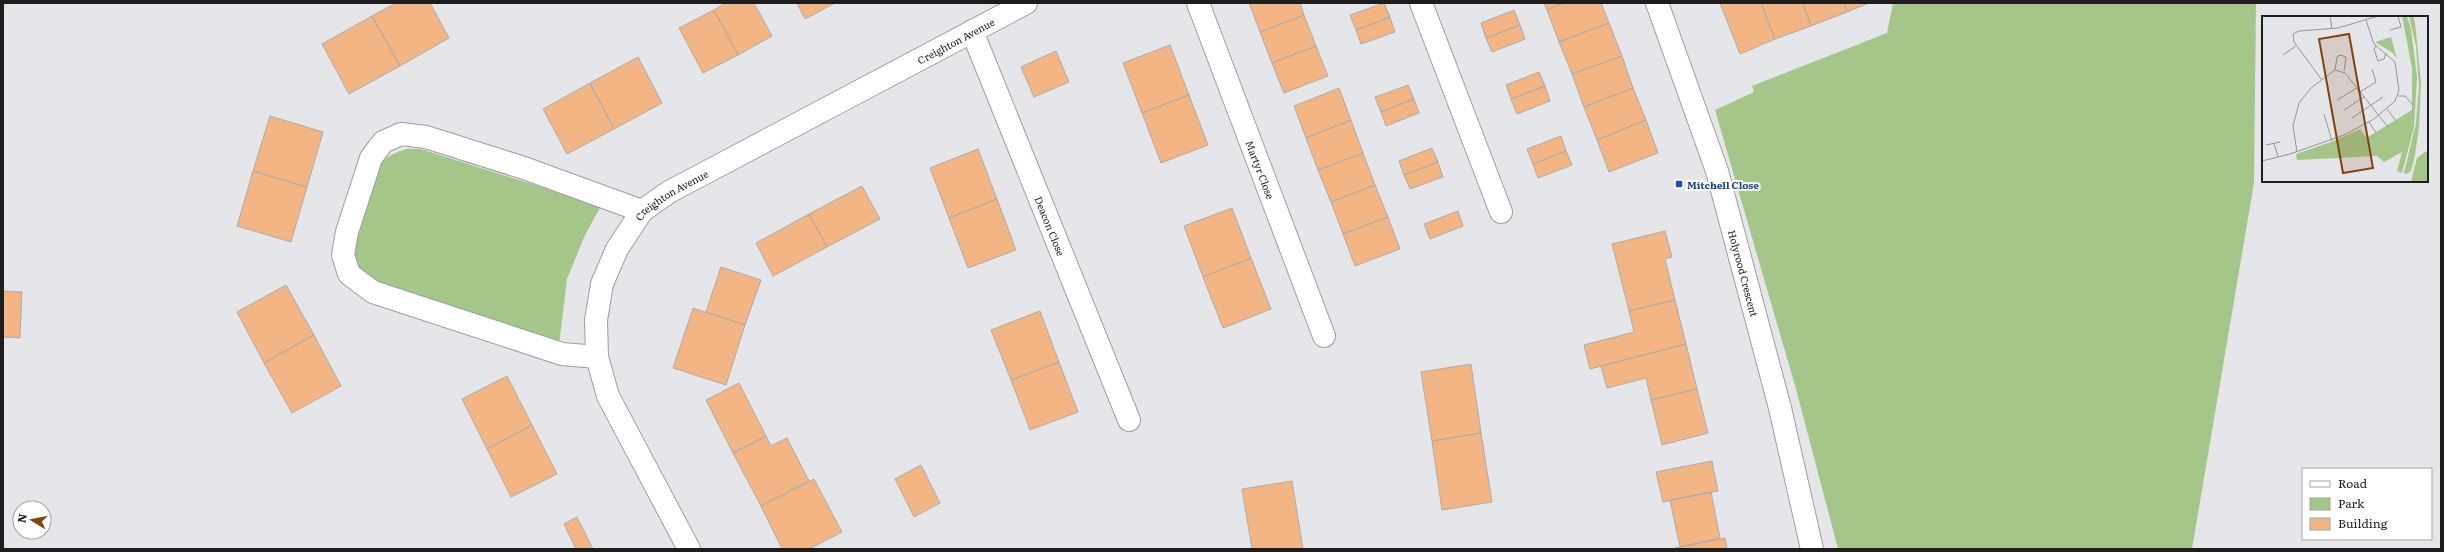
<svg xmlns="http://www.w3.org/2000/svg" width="2444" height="552" viewBox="0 0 2444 552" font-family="Literata,serif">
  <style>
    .green { fill: #a4c789 }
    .building { fill: #f2b583; stroke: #aeacaa }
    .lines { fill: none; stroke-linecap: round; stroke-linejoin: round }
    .minor-casing { stroke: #9d9ea1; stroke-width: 24 }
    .minor { stroke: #fff; stroke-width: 22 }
    .transit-dot { fill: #1a4fb4; stroke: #fff; stroke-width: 1.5 }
    .labels { text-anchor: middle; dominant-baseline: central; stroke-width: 4; stroke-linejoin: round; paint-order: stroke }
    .street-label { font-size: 10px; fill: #1d1d1e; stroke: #fff }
    .transit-label { font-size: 10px; font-weight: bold; fill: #164399; stroke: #fff; text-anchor: start }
    .inset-road { fill: none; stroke: #959698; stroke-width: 1 }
    .view { fill: #84420e; fill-opacity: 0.15; stroke: #84420e; stroke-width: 2 }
    .inset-edge { fill: none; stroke: #1d1d1e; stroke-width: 2 }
  </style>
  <rect width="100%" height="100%" fill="#e5e6e9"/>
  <path class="green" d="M1893 3H2256L2254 183 2192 549H1838L1796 389 1715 110 1754 92 1752 86 1887 33Z
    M406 149H421L601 206 585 235 567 279 559 345 383 288C365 275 355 272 354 248 360 227 369 178 382 163 388 155 397 152 406 149Z"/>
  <path class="building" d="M396 3H430L449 38 400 66 372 16Z
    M726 3H754L772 36 738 55 714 10Z
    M797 3H835L805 19Z
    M1249 3H1300L1304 15 1260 32Z
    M1384 3 1390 17 1356 30 1350 15Z
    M1544 3H1564L1547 10Z
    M1564 3H1601L1609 23 1559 42 1547 10Z
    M1720 3H1761L1775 39 1740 54Z
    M1761 3H1803L1811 26 1775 39Z
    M1803 3H1844L1847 12 1811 26Z
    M1844 3H1869L1847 12Z
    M714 10 738 55 703 73 679 28Z
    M1514 10 1520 25 1486 38 1481 23Z
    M1304 15 1316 46 1272 63 1260 32Z
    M372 16 400 66 349 94 322 44Z
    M1390 17 1395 32 1361 44 1356 30Z
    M1609 23 1622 56 1572 74 1559 42Z
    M1520 25 1525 39 1492 52 1486 38Z
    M1170 45 1189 95 1142 113 1123 63Z
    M1316 46 1328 76 1284 93 1272 63Z
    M1056 51 1069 82 1034 97 1021 67Z
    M1622 56 1633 88 1584 107 1572 74Z
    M638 57 662 103 614 129 590 83Z
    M1539 72 1545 86 1511 99 1506 85Z
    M590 83 614 129 567 154 543 109Z
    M1408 85 1414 99 1381 112 1375 97Z
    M1545 86 1550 101 1517 114 1511 99Z
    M1339 88 1351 120 1306 138 1294 106Z
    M1633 88 1646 120 1597 140 1584 107Z
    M1189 95 1208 145 1161 163 1142 113Z
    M1414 99 1419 113 1386 126 1381 112Z
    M270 116 323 132 307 187 253 171Z
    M1351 120 1363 153 1318 170 1306 138Z
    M1646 120 1658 153 1609 172 1597 140Z
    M1561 136 1566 151 1533 164 1527 149Z
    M1432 148 1438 162 1404 175 1399 161Z
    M978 149 997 199 949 218 930 168Z
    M1566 151 1572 165 1538 178 1533 164Z
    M1363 153 1375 185 1331 202 1318 170Z
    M1438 162 1443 177 1410 189 1404 175Z
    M253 171 307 187 291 242 237 226Z
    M1375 185 1388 217 1343 234 1331 202Z
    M862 186 880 219 827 247 809 214Z
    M997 199 1016 250 968 268 949 218Z
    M1232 208 1251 258 1203 277 1184 226Z
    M1458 211 1463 226 1430 239 1424 224Z
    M809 214 827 247 773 276 756 243Z
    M1388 217 1400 249 1355 266 1343 234Z
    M1665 231 1672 257 1665 259 1675 300 1629 311 1612 244Z
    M1251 258 1271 309 1223 328 1203 277Z
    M721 267 761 280 745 325 706 312Z
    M286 285 314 335 264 363 237 312Z
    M3 291 22 292 20 338 3 337Z
    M1675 300 1686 344 1590 369 1584 345 1634 332 1629 311Z
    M693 308 745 325 726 385 673 368Z
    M1040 311 1059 362 1011 380 991 330Z
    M314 335 341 386 292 413 264 363Z
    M1686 344 1697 389 1651 400 1646 378 1607 388 1601 366Z
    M1059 362 1078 412 1030 430 1011 380Z
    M1471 364 1481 433 1432 441 1421 372Z
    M507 376 532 425 487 449 462 399Z
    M739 383 766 436 733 453 706 400Z
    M1697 389 1708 433 1662 445 1651 400Z
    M532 425 557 474 511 497 487 449Z
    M1481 433 1492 502 1442 510 1432 441Z
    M766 436 771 446 787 438 809 481 761 506 733 453Z
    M1712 461 1718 491 1663 502 1656 472Z
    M921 465 940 503 914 517 895 479Z
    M814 479 842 532 809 549H782L761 506Z
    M1292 481 1303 549H1252L1242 489Z
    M1711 492 1720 538 1680 547 1670 500Z
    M577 517 593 549H576L564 524Z
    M1725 538 1727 549H1676L1675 548Z"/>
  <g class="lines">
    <g class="minor-casing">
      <g id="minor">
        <path id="s1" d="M1198 3 1324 336"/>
        <path d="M1421 3 1501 212"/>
        <path id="s2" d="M1657 3 1717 171 1780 408 1812 549"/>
        <path id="s3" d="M972 31 1129 420"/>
        <path d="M597 357 562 354 373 292 349 274 343 255 347 232 371 158 383 142 401 134 426 137 524 168 642 211"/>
        <path id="s4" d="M689 549 608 396 597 357 596 320 602 284 617 249 642 211 669 192 1026 3"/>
      </g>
    </g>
    <use href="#minor" class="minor"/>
  </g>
  <rect class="transit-dot" x="1675" y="180" width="8" height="8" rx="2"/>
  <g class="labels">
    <g class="street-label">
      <text stroke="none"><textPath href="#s4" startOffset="728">Creighton Avenue</textPath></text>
      <text stroke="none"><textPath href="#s1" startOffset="178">Martyr Close</textPath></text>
      <text stroke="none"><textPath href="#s4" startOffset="404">Creighton Avenue</textPath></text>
      <text stroke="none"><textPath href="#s3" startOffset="210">Deacon Close</textPath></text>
      <text stroke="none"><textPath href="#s2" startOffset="284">Holyrood Crescent</textPath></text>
    </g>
    <g class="transit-label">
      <text x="1687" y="184">Mitchell Close</text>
    </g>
  </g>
  <g transform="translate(2262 16)">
    <rect width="166" height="166" fill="#e5e6e9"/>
    <path d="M140 0H145L149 13 155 61 152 111 140 157 135 155 140 136 122 146 115 140 35 144 34 138 69 126 98 113 104 121H106L150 94V52ZM147 0H151L153 7 159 66 157 111 153 139 149 155 144 158 142 157 154 107 157 71 154 30ZM129 21 135 43 131 37 113 26ZM166 134V166H149L155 142Z" fill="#a4c789"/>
    <path class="inset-road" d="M68 0 70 13M128 14 139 11 136 0M114 30 112 33 116 45 122 43 124 37M21 39 34 30M73 54 75 41 78 39 84 41 82 55M60 64 32 26 31 18 37 15 76 12 116 0M98 76 114 66 110 53M136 80H143L151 89M75 84 95 72M125 93 134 105M82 94 102 81M62 98 70 125M90 102 121 81M107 106 114 117M12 127 16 141M4 129 18 126M35 136 31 110 37 87 49 72 73 54 83 57 126 111M0 145 28 138 82 119 112 103 133 85 137 74 133 46 112 28 104 4"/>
    <path class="view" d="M87 18 111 152 81 157 57 23Z"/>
    <rect width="166" height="166" class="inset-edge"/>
  </g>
  <rect width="2444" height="552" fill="none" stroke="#1d1d1e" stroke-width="8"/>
  <rect x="2302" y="468" width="130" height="72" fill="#ffffff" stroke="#a5a5a5"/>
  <rect x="2310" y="481" width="20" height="6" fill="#ffffff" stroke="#a5a5a5"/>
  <text x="2338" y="488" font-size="12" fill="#1d1d1e">Road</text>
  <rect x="2310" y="498" width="20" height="12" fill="#a4c789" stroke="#a5a5a5"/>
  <text x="2338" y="508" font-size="12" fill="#1d1d1e">Park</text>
  <rect x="2310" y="518" width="20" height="12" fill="#f2b583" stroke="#a5a5a5"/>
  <text x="2338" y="528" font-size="12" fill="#1d1d1e">Building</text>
  <g transform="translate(32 520) rotate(280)"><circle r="19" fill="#ffffff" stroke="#a5a5a5"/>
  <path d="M0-3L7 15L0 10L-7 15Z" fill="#84420e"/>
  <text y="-6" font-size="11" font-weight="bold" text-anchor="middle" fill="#1d1d1e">N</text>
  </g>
</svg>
